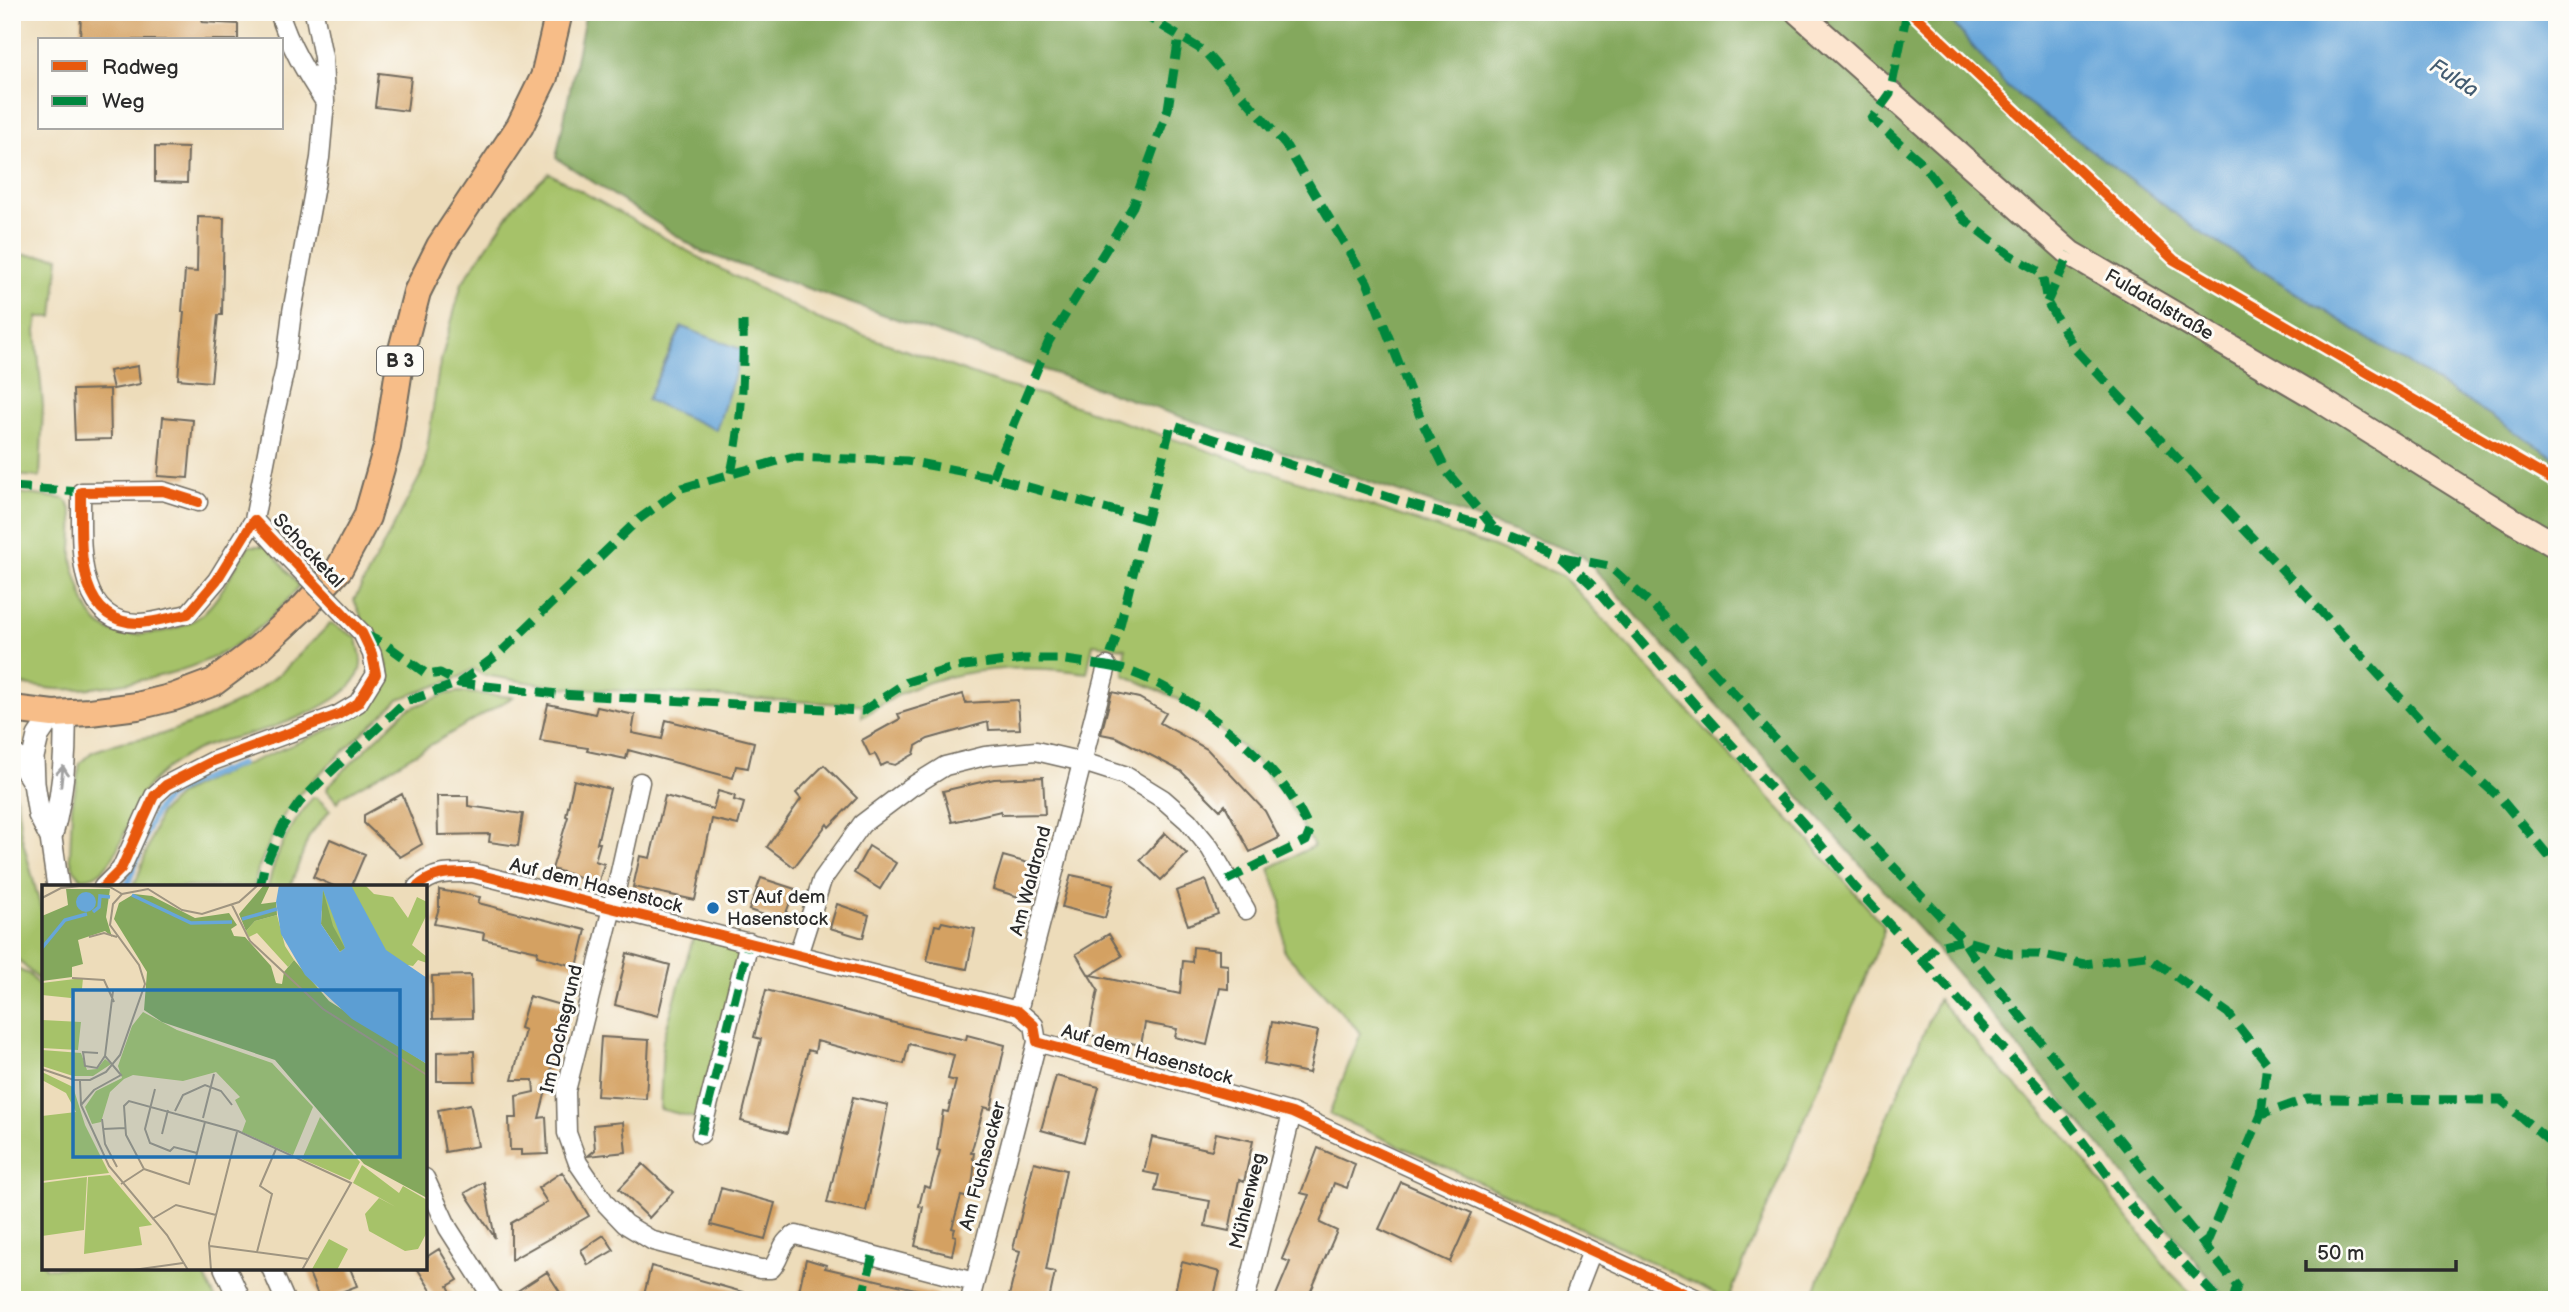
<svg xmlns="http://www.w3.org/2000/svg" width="2569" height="1312" viewBox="0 0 2569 1312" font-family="'Balsamiq Sans',sans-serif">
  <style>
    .green { fill: #a6c269; stroke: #68764a; stroke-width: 2; fill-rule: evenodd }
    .forest { fill: #84a85d; stroke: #586a44; stroke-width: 2 }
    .water { fill: #67a6d9; stroke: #496882; stroke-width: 2 }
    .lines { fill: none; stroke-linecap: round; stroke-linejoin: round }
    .stream { stroke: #67a6d9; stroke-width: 6 }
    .building { fill: #d4a162 }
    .minor-casing { stroke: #6f695d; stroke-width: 21 }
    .tertiary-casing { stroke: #6f695d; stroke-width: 24 }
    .secondary-casing { stroke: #6f695d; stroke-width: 28 }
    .primary-casing { stroke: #6f695d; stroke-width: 30 }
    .minor { stroke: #fff; stroke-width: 18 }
    .tertiary { stroke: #fff; stroke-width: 21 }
    .secondary { stroke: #fce5cf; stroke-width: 24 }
    .primary { stroke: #f7bd88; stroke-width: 26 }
    .minor-bridge-casing { stroke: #6f695d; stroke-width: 21; stroke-linecap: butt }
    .minor-bridge { stroke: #fff; stroke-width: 18 }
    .quiet { stroke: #00873e; stroke-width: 9; stroke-dasharray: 18 9; stroke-linecap: butt }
    .cycleway-casing { stroke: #fdfcf7; stroke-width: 15 }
    .cycleway { stroke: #e8590c; stroke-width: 10 }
    .oneway { stroke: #a0a0a0 }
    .poi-dot { fill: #1f6fb2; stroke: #fdfcf7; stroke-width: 2.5 }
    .labels { text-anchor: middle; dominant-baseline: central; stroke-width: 6; stroke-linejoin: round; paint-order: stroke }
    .shield { fill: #fdfcf7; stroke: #6a6a68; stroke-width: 2 }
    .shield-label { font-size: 18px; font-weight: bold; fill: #2b2b2b }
    .street-label { font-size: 19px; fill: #2b2b2b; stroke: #fdfcf7 }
    .poi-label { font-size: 19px; fill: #2b2b2b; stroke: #fdfcf7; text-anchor: start }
    .water-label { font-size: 21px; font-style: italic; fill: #435c71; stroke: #fdfcf7 }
    .inset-river { fill: none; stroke: #67a6d9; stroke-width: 3.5 }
    .inset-road { fill: none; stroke: #9f9581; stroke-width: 2 }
    .view { fill: #1f6fb2; fill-opacity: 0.15; stroke: #1f6fb2; stroke-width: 3.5 }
    .inset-edge { fill: none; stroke: #2b2b2b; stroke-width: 3.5 }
  </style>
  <rect width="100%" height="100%" fill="#fdfcf7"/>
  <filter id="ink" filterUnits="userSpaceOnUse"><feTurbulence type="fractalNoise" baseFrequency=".0143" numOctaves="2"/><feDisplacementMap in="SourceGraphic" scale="14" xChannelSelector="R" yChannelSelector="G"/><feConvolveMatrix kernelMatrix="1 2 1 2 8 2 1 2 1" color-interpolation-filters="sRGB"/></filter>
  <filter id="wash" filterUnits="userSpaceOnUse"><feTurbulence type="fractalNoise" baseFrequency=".00686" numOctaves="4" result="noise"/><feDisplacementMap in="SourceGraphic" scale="28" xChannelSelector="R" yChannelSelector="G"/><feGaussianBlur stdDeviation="1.57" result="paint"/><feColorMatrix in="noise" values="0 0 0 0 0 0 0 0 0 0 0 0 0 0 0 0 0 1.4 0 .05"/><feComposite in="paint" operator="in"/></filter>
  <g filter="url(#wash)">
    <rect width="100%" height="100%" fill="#eddcba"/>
    <path class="green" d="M549 173 711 264 818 319 1003 385 1046 396 1493 547 1563 576 1804 835 1883 925V936L1728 1300 1598 1236 1329 1114 1361 1033 1284 952 1281 900 1269 868 1314 846 1286 799 1251 755 1205 717 1174 697 1124 675 1125 648 1093 644 1087 673C1027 665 961 666 904 692 890 699 876 709 862 717V705L558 687 483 675 473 669 460 677 399 699 313 780 294 800 277 826 258 869 254 887H132L137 879 160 813 180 794 201 783 337 726 368 709 384 691 389 675 387 664 378 641 366 628 354 600 424 469 439 368 462 283 515 205ZM681 327 743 350 647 400Z
      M12 254 59 257 53 317H38L36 331 43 406 40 477 12 475Z
      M12 492 65 499C79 516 71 536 72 556 72 566 77 577 80 587 90 625 105 637 145 634 213 628 216 595 249 546H267L299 586C251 647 200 671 125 683 103 687 78 691 55 689 41 688 26 685 12 683Z
      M331 623 357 638C359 649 363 659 360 670 351 702 282 725 253 733 232 739 210 742 192 752 171 764 153 776 140 797 126 821 116 880 81 878L74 870 70 857 72 806 80 763 92 752 121 742 160 735 201 720 245 699 283 671Z
      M459 692 513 697 341 797 337 802 327 790 328 786 406 710 446 694Z
      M12 788 17 800 21 834 44 920V985L12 954Z
      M313 797 317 798 330 810 309 836 290 887H268C276 849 290 827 313 797Z
      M694 935 742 945 699 1119 660 1109 663 1040Z
      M12 967 29 974 44 992V1268H201L216 1300H12Z
      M1938 999 1996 1065 2062 1132 2170 1272 2198 1300H1810Z"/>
    <path class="forest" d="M586 12H1944L2006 86 2193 227 2557 458V1300H2228L1935 947 1582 555 702 252 556 158Z"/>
    <path class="water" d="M1944 12H2557V458L2193 227 2006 86Z
      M682 327 743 350 716 430 647 400Z"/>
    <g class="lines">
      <path class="stream" d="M126 887C138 863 143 835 156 811 170 787 215 775 240 764"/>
    </g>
    <g id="blocks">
      <path class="building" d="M81 12H131V14L203 17 202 22 238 24V40H80Z
        M379 73 411 77 407 111 375 107Z
        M155 147 188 148 187 183 155 182Z
        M198 217 224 218 222 315H218L211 382 178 379 184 312H182L185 271 197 272Z
        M138 366 140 384 113 389 109 371Z
        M110 389 111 439 75 440 73 390Z
        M163 417 193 420 188 478 158 476Z
        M1112 692 1139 698 1166 713 1160 723 1207 749 1265 811 1279 838 1250 852 1225 805 1220 810 1181 771 1116 737 1101 734Z
        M963 694 966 703 1018 700 1020 729 989 730 988 722 928 739 916 746 914 754 895 765 887 763 881 766 875 754 870 756 862 740 900 719 898 714Z
        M548 704 595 714 597 707 635 715 632 733 662 739 666 720 754 742 748 768 736 766 733 778 628 750 626 759 587 751 588 748 540 741Z
        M824 765 857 798 829 827 827 824 794 867 767 847 801 799 796 793Z
        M1043 777 1045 814 1001 815V811L952 822 943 791 994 779Z
        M574 780 610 789 597 843H600L595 861 604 864 597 887 580 883 582 878 552 869 568 817 566 816Z
        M718 791 735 796 734 800 744 803 738 825 712 819 695 900 633 887 640 856 650 858 665 796 713 809Z
        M402 794 422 844 400 857 364 823V815Z
        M437 796H468V806L523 814 518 846 489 842 490 834 438 835Z
        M1165 833 1187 854 1161 880 1140 860Z
        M330 839 365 854 351 887H336L313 877Z
        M869 846 896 863 880 889 854 873Z
        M1003 856 1042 867 1032 901 993 889Z
        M1071 875 1114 884 1105 918 1062 907Z
        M761 878 795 889 783 921 749 910Z
        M1206 880 1218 914 1188 925 1176 891Z
        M439 890 480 897 478 903 586 930 577 967 537 956 538 951 483 939 484 933 434 924 439 908Z
        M837 904 869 915 863 938 830 928Z
        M942 922 975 929 967 969 927 961 935 925 940 926Z
        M1109 934 1122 956 1091 975 1180 994 1183 961 1192 962 1193 947 1219 950V964L1228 965V989L1220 988 1207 1045 1175 1037 1177 1029 1145 1023 1141 1045 1089 1035 1098 990 1076 954Z
        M627 953 670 965 658 1016 615 1005Z
        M471 975 472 1018 433 1019 432 976Z
        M766 990 914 1028 966 1040 967 1035 1005 1045 991 1109 984 1107 971 1153H974L973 1159 975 1160 973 1179 969 1198 961 1196 952 1228 955 1229 953 1235 956 1236 952 1255 915 1246 923 1207 919 1206 924 1186 930 1188 940 1151 937 1150 943 1111 948 1112 956 1081 948 1079 954 1055 909 1044 904 1064 817 1041 815 1052 808 1050 787 1133 741 1121 761 1039 754 1037Z
        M529 996 567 1007 550 1062 553 1063 539 1118 546 1117 548 1154 521 1155V1150H510L509 1118H517L516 1096 534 1092 533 1080H512L525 1030 520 1028Z
        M1272 1022 1318 1031 1309 1073 1264 1064Z
        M601 1037 649 1040 646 1099 597 1096Z
        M474 1051 475 1081H437V1052Z
        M1056 1076 1099 1087 1084 1142 1041 1130Z
        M853 1097 888 1105 866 1211 827 1203Z
        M470 1104 478 1146 445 1152 438 1110Z
        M623 1122 626 1152 588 1156 595 1150 593 1125Z
        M1216 1133 1253 1141 1244 1182 1239 1180 1229 1231 1205 1226 1210 1201 1155 1191 1159 1175 1144 1172 1152 1137 1212 1150Z
        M1318 1148 1355 1164 1347 1188 1334 1183 1320 1223 1337 1231 1307 1300H1274L1290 1262 1282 1259 1309 1195 1301 1193Z
        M1034 1162 1066 1170 1046 1270 1055 1272 1049 1300H1008L1020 1251 1013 1249Z
        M643 1164 673 1192 649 1218 619 1189Z
        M562 1172 589 1216 511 1260V1223L547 1202 538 1188Z
        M484 1182 495 1238 465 1193Z
        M1401 1182 1472 1213 1450 1262 1379 1229Z
        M721 1188 775 1203 765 1239 711 1225Z
        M604 1235 614 1250 588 1265 581 1250Z
        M439 1249 458 1280 448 1286 455 1300H437L417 1268H425V1258Z
        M806 1259 826 1265 825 1268 937 1294 936 1300H883L845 1291 843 1300H797Z
        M1182 1262 1220 1272 1213 1300H1173Z
        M651 1266 753 1295 752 1300H668L644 1295Z
        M307 1268H350L357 1286 320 1300Z
        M547 1272 565 1300H505V1299Z"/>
    </g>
  </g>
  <g filter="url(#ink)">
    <use href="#blocks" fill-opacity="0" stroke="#6f695d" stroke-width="2"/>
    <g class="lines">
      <g class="minor-casing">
        <path id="minor" d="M279 12C289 45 306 73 325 102
          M198 502 163 491 81 492C82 537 72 624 140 623 156 622 172 617 188 614L217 580 254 520 280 549
          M254 520 273 421 285 369 292 312 320 158 325 102 323 57 314 12
          M640 782 612 908 566 1091 567 1133 578 1163 606 1204 625 1224 653 1241 760 1269H771C782 1258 780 1240 796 1235L974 1282
          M103 887 121 869 154 796 166 785 213 761 338 715 358 703 376 674 372 654 362 633
          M417 887C434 871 451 873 473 873L1018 1011 1034 1025 1037 1042 1292 1113 1699 1300
          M798 955 822 880 862 824 911 787 945 766 985 756 1036 751 1083 762 1124 775 1163 799 1188 821 1210 848 1246 910
          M1018 1011 1107 666
          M701 1134 749 942
          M425 1178 448 1228 494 1300
          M271 1268 285 1300
          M970 1300 1037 1042
          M1245 1300 1292 1113
          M1573 1300 1592 1251"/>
      </g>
      <g class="tertiary-casing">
        <path id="tertiary" d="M53 714 38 736 33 757 34 783 39 815 51 838 58 887
          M12 753 18 758 33 782
          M51 838C63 798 66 756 65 714
          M225 1268 240 1300"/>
      </g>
      <g class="secondary-casing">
        <path id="secondary" d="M1798 12 2070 253 2314 396 2512 520 2557 546"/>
      </g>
      <g class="primary-casing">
        <path id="primary" d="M12 709 53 714 90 712 137 706 174 697 214 682 258 649 305 606 339 569 367 517 387 447 402 350 417 292 440 246 520 126 544 77 559 12"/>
      </g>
      <use href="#minor" class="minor"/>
      <use href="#tertiary" class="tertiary"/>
      <use href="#secondary" class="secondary"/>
      <use href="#primary" class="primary"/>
      <g class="minor-bridge-casing">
        <path id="minor-bridge" d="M280 549 362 633"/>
      </g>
      <use href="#minor-bridge" class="minor-bridge"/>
      <path class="quiet" d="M1139 12 1204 51 1287 147 1367 282 1423 424 1447 472 1493 527
        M1907 12 1890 94 1872 119 1919 160 1965 220 2010 255 2042 273 2047 302 2075 349 2303 592 2459 762 2501 799 2557 866
        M2047 302 2070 253
        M731 473C742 422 744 373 743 321
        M992 477 1049 341 1133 206 1168 109 1179 36
        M12 487 81 492
        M1563 557 1609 566 1661 613 1821 790 1963 940 1977 962 2237 1286 2233 1300
        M364 634 388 646 428 675 440 673 459 683 558 694 863 711 907 682 956 667 1024 659H1059L1107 666 1119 629 1171 425 1409 504 1485 526 1562 557 1591 584 1699 709 1804 824 1853 885 2057 1107 2136 1213 2219 1300
        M1107 666C1163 673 1258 746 1289 793 1297 805 1304 818 1310 831L1306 841 1227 880
        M260 887 264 868 282 827 300 802 316 786 405 702 459 683 499 654 639 519 682 488 792 457 907 461 992 477 1148 520
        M1923 961 1935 947 1963 940 2011 954H2039L2084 964 2147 956 2228 1013 2267 1063 2261 1115
        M701 1134 749 942
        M2205 1247 2261 1115 2307 1099 2501 1100 2557 1148
        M862 1300 873 1255"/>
      <g class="cycleway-casing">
        <path id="cycleway" d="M1911 12 2174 260 2557 483
          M103 887 121 869 154 796 166 785 213 761 338 715 358 703 376 674 372 654 362 633 254 520 217 580 188 614C172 617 156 622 140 623 72 624 82 537 81 492L163 491 198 502
          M417 887C434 871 451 873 473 873L1018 1011 1034 1025 1037 1042 1292 1113 1699 1300"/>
      </g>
      <use href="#cycleway" class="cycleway"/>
    </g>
    <defs><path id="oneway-shaft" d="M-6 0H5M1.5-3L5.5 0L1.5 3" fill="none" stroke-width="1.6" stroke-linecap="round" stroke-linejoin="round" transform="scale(1.75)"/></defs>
    <use class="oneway" href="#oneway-shaft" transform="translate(62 776) rotate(-84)"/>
  </g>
  <circle class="poi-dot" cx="713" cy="908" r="7"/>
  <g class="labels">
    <rect class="shield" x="377" y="346.5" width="46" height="29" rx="5"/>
    <g class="shield-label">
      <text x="400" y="361">B 3</text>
    </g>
    <g class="street-label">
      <text transform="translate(2159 305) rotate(30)">Fuldatalstraße</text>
      <text transform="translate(308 551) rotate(47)">Schocketal</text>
      <text transform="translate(1031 881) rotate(-75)">Am Waldrand</text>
      <text transform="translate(596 886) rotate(14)">Auf dem Hasenstock</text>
      <text transform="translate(562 1029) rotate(-77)">Im Dachsgrund</text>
      <text transform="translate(1147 1055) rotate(16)">Auf dem Hasenstock</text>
      <text transform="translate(983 1166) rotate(-75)">Am Fuchsacker</text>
      <text transform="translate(1248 1201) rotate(-76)">Mühlenweg</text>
    </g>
    <g class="poi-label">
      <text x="727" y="897">ST Auf dem<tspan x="727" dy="22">Hasenstock</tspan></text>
    </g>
    <g class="water-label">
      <text transform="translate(2454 78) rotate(32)">Fulda</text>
    </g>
  </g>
  <g transform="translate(42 885)">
    <rect width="385" height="385" fill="#eddcba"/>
    <path d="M281 0H323L332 9 351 12 366 33 375 12 385 17V29L370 60 385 72V78L376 75 371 81 303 69 278 23ZM235 30 243 61 252 75 246 82 215 48 207 52 204 46 213 36ZM41 93 40 104H30L29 113 0 110V98ZM101 127 135 145 230 178 271 222 251 270 200 247 204 236 193 215 198 212 174 187 141 196 91 190 82 194 68 207 59 237 50 239 43 222 54 206 80 193 76 181 90 141ZM0 135 39 137 36 165 0 163ZM0 165 39 168 45 185 55 184 63 174 69 179 51 191H31L0 181ZM0 187 31 202 43 240 67 288 0 296V231L34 227 24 208 0 195ZM278 232 318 277 308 295 260 274ZM320 280 357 308 361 301 385 315 384 349 376 364 363 366 327 346 323 329 337 313 354 322 311 298ZM68 290 110 340 97 342 100 360 42 369 46 292ZM45 292 42 345 0 351V298ZM287 354 306 364 295 385 270 384Z" fill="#a6c269"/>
    <path d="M222 0H228L219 19 234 17 235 30 213 36 204 46 197 29ZM24 4H68L64 32 70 52 63 46 36 55 41 79 30 82V92L0 96V31L26 20ZM281 5 291 41 303 63 298 67 279 39ZM92 9 110 11 153 33 187 28 195 40 189 44 192 51 203 52 229 81 234 98 240 99 242 87 252 75 287 116 385 179V313L322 279 233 175 120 137 102 125 105 87 72 34 77 18Z" fill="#84a85d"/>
    <path d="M237 0H309L344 65 385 93V179L310 134 263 90 239 49 234 17ZM281 5 303 63 298 67 279 39ZM34 17a10 10 0 1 1 20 0a10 10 0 1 1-20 0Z" fill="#67a6d9" fill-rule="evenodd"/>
    <path class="inset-river" d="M90 10 149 38 190 37M51 27 57 22 58 11 68 12M200 34 235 24M0 63 23 35 45 29"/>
    <path class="inset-road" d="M0 13 19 3 40 1 68 2 80 9M190 20 208 56 281 124 385 190M47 52 62 48 75 52M30 93 62 95 72 117M63 171 71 106M0 184 32 195H48L64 187 78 170 103 99 97 80 68 40 71 19 80 9 106 4 140 25 160 29 197 17 216 0M38 196 39 220 67 281 125 350 146 385M113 204 103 244 108 258 128 266 132 262 155 268M39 220 52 205 79 190 63 171 55 183 43 181 41 167 56 168M133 226 141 210 163 200 179 206 190 220M161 233 172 189M60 234 63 259 75 282M61 244 83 243M120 249 126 225M102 284 84 250 82 221 87 216 196 246 309 298 260 385M102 284 147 299 163 237M79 299 102 284M110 334 134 320 174 330M168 361 266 374M215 367 230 309 218 301 234 264M91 385 141 378M169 385 167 358 195 247"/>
    <path class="view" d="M31 105H358V272H31Z"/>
    <rect width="385" height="385" class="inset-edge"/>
  </g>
  <rect width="2569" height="1312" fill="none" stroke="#fdfcf7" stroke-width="42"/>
  <rect x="38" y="38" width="245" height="91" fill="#fdfcf7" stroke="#a9a8a5" stroke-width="2"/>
  <rect x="52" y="61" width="35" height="10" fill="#e8590c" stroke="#a9a8a5" stroke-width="2"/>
  <text x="102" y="74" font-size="21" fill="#2b2b2b">Radweg</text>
  <rect x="52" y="96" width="35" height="10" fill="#00873e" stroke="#a9a8a5" stroke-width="2"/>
  <text x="102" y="108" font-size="21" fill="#2b2b2b">Weg</text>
  <path d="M2306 1260v10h150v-10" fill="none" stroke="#2b2b2b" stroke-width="3.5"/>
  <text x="2317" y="1260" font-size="21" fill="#2b2b2b" stroke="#fdfcf7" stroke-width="5" paint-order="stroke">50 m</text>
</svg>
